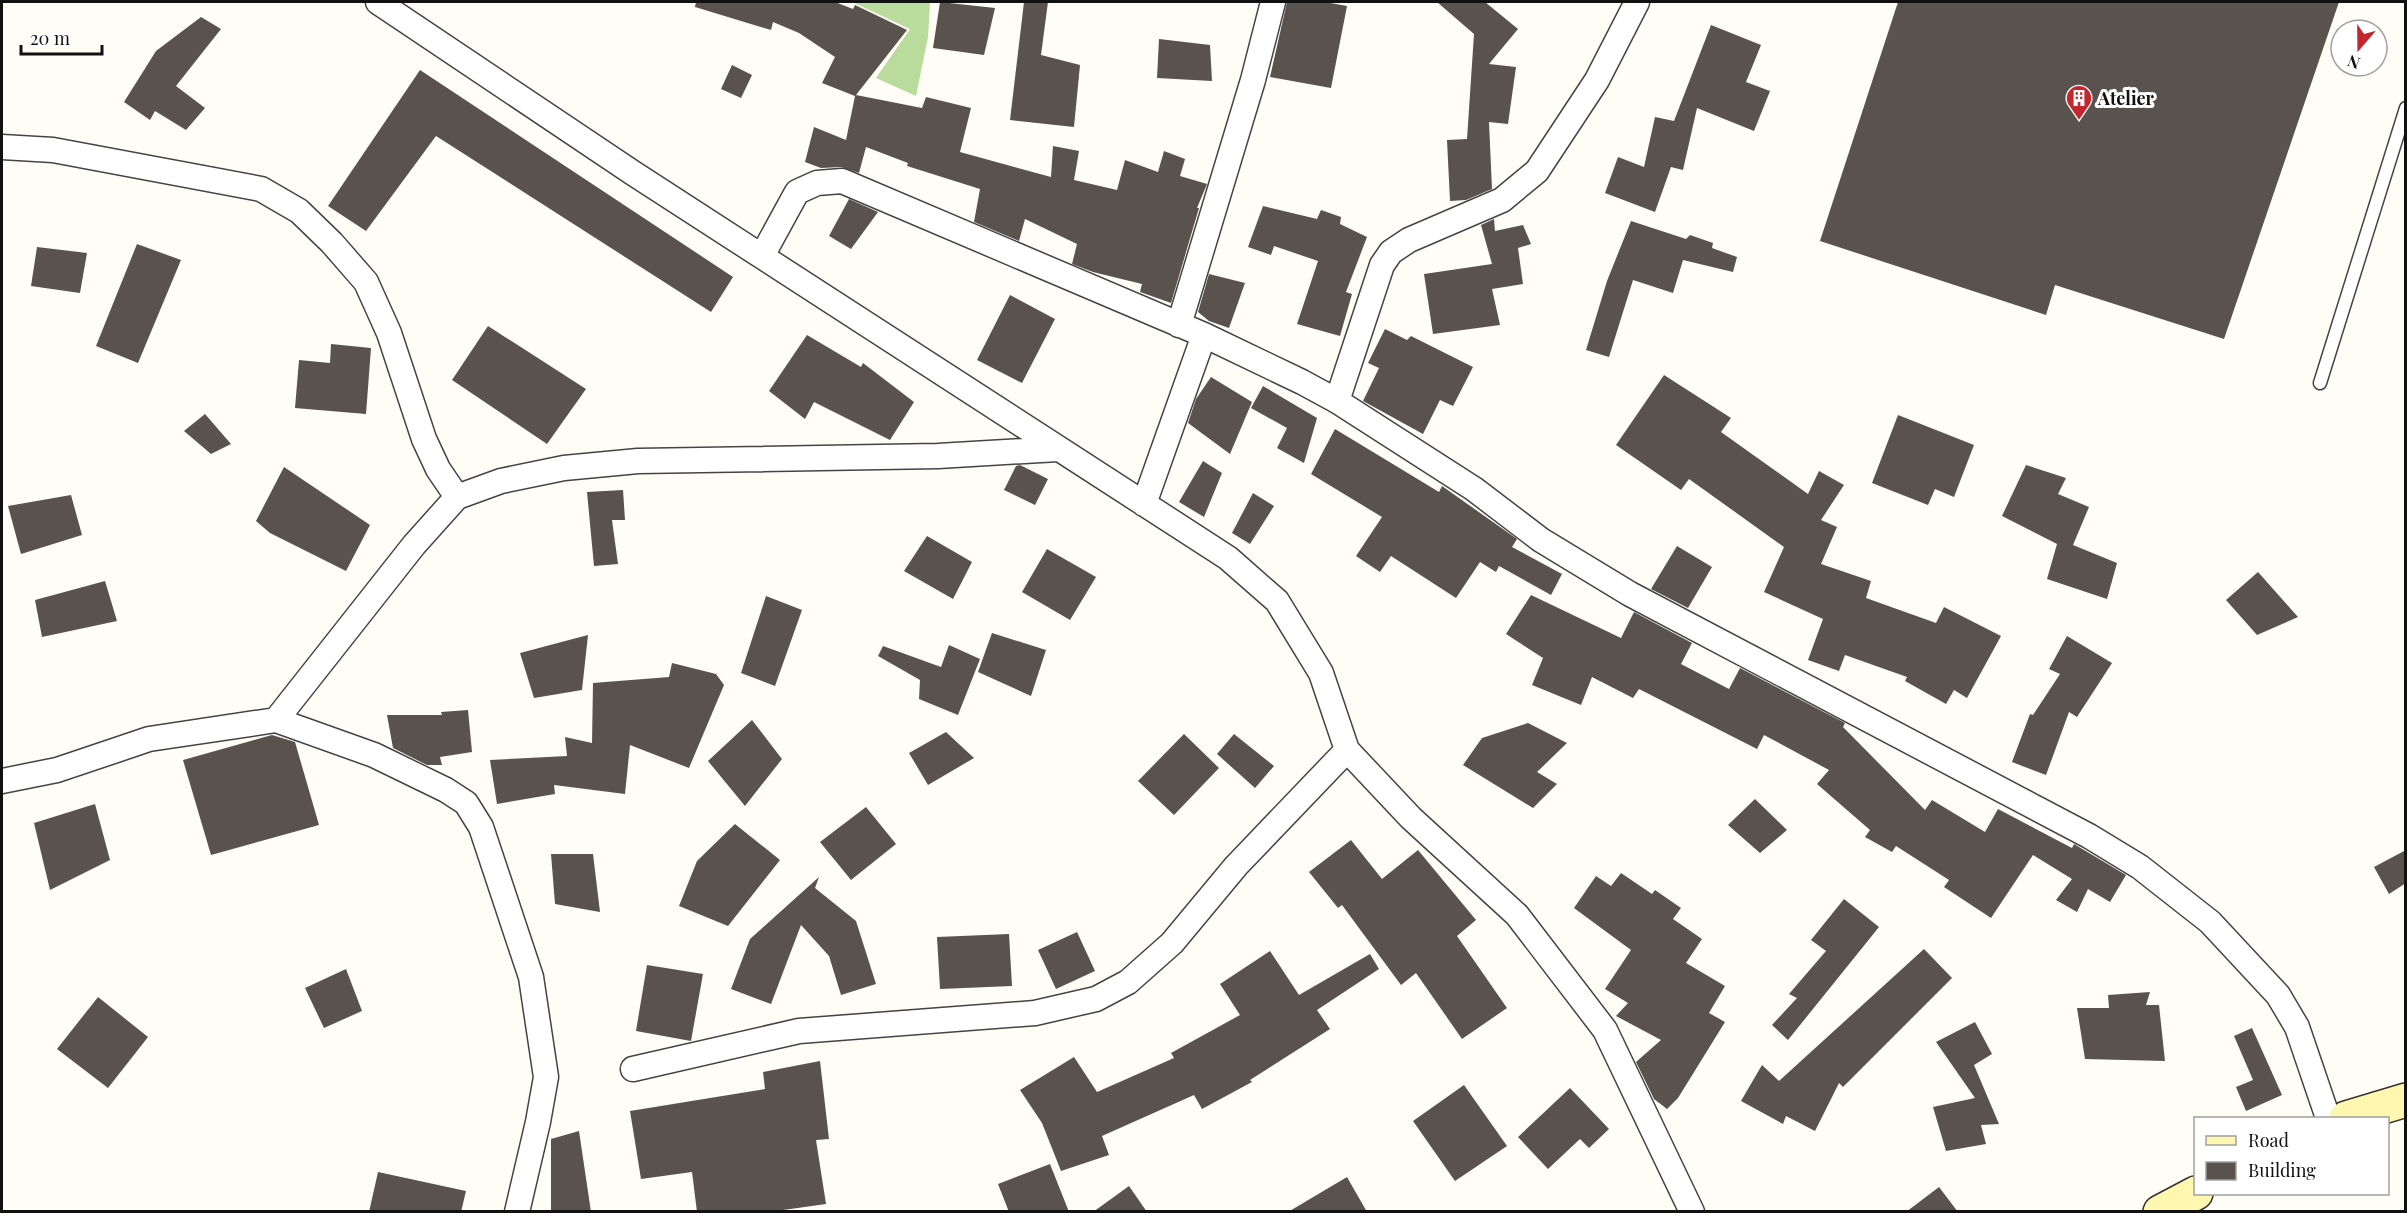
<svg xmlns="http://www.w3.org/2000/svg" width="2407" height="1213" viewBox="0 0 2407 1213" font-family="'Playfair Display',serif">
  <style>
    .forest { fill: #b9dc9c }
    .building { fill: #5a524d }
    .lines { fill: none; stroke-linecap: round; stroke-linejoin: round }
    .lane-casing { stroke: #444; stroke-width: 15 }
    .street-casing { stroke: #444; stroke-width: 27 }
    .secondary-casing { stroke: #333; stroke-width: 36 }
    .lane { stroke: #fff; stroke-width: 12 }
    .street { stroke: #fff; stroke-width: 24 }
    .secondary { stroke: #fff6b0; stroke-width: 33 }
    .labels { text-anchor: middle; dominant-baseline: central; stroke-width: 6; stroke-linejoin: round; paint-order: stroke }
    .poi-label { font-size: 18px; font-weight: bold; fill: #111; stroke: #fff; text-anchor: start }
  </style>
  <rect width="100%" height="100%" fill="#fffdf5"/>
  <path class="forest" d="M852 2H930L928 37 916 96 876 78 910 29Z"/>
  <path class="building" d="M696 2H835L853 9 855 5 907 30 856 95 922 108 926 97 971 108 960 152 1051 177 1053 146 1079 151 1074 180 1117 190 1125 160 1158 172 1164 151 1185 159 1180 176 1207 184 1197 208H1199L1171 303 1140 292 1142 284 1093 272 1072 264 1077 244 1025 219 1019 241 974 222 980 189 907 166 908 163 866 147 859 173 841 167 821 168 805 162 814 127 846 140 855 96 822 83 835 57 799 33 773 22 771 30 695 7Z
    M940 2 995 8 984 55 933 48Z
    M1024 2H1048L1041 55 1080 65 1074 127 1010 120Z
    M1287 2H1325L1347 6 1331 88 1270 77Z
    M1437 2H1485L1518 29 1489 64 1516 67 1508 124 1489 122 1492 189 1466 200 1450 201 1447 140 1467 139 1474 34Z
    M1898 2H2339L2224 339 2055 285 2046 315 1820 241Z
    M201 17 221 29 176 86 205 108 186 130 155 111 150 120 124 102 156 51Z
    M1711 25 1761 45 1746 82 1770 91 1754 131 1697 108 1683 170 1671 167 1655 212 1605 193 1618 157 1644 167 1655 117 1674 121Z
    M1159 39 1210 45 1212 81 1157 78Z
    M732 65 752 75 741 98 721 89Z
    M420 70 733 277 711 312 436 136 366 231 328 206Z
    M849 199 878 212 851 249 829 236Z
    M1263 206 1317 219 1321 210 1341 217 1340 224 1367 237 1346 292 1352 294 1340 336 1297 324 1318 261 1274 246 1271 255 1248 247Z
    M1494 219 1495 231 1523 225 1531 244 1518 248 1523 284 1492 289 1500 325 1433 334 1424 274 1492 264 1481 225Z
    M1631 221 1686 239 1690 235 1713 243 1712 248 1737 257 1733 272 1683 260 1673 293 1633 280 1609 357 1586 350 1607 281Z
    M137 244 181 260 138 363 96 346Z
    M37 247 87 253 80 293 31 286Z
    M1209 274 1245 283 1229 328 1209 321 1198 312Z
    M1010 295 1055 319 1022 383 977 360Z
    M488 326 586 389 547 444 452 380Z
    M1385 329 1407 340 1411 336 1473 367 1453 406 1440 400 1423 434 1363 401 1379 368 1368 363Z
    M807 335 861 367 863 363 914 402 890 440 814 402 805 419 769 391Z
    M331 344 371 348 366 414 295 408 299 360 330 363Z
    M1664 375 1731 418 1721 432 1808 494 1819 471 1844 485 1821 520 1837 527 1821 564 1871 581 1866 598 1936 623 1944 607 2001 636 1967 698 1954 690 1946 704 1905 681 1907 677 1845 655 1839 671 1808 660 1823 619 1764 592 1784 547 1689 479 1681 490 1616 445Z
    M1211 377 1252 402 1230 454 1188 423 1196 399Z
    M1263 386 1317 418 1304 463 1277 448 1287 428 1251 408Z
    M205 414 231 444 211 454 184 431Z
    M1898 415 1974 445 1954 497 1935 489 1928 505 1872 483Z
    M1335 429 1439 492 1442 486 1517 539 1512 547 1562 574 1551 595 1499 566 1496 572 1480 562 1456 598 1391 556 1380 572 1356 556 1382 517 1311 474Z
    M1203 461 1222 473 1204 517 1179 502Z
    M1020 465 1048 479 1035 505 1004 490 1016 466Z
    M2026 465 2066 478 2058 494 2089 507 2073 545 2117 563 2107 599 2047 579 2057 544 2002 516Z
    M284 467 370 525 346 571 270 533 256 521Z
    M623 490 625 520H612L618 564 594 566 587 492Z
    M1253 493 1274 506 1250 544 1232 533Z
    M71 495 82 535 21 554 8 506Z
    M927 536 972 562 953 599 904 571Z
    M1677 546 1712 567 1688 608 1651 589Z
    M1047 549 1096 577 1070 620 1022 592Z
    M2258 572 2298 617 2257 635 2226 600Z
    M105 581 117 621 42 637 35 600Z
    M1531 595 1621 638 1634 612 1692 643 1681 664 1729 689 1740 668 1845 723 1843 727 1925 810 1932 800 1985 832 1998 809 2072 848 2074 844 2126 875 2110 902 2088 889 2077 912 2056 900 2072 879 2033 855 1991 918 1944 887 1949 880 1896 846 1892 852 1865 837 1870 830 1817 784 1829 770 1764 735 1757 749 1639 689 1633 698 1592 677 1581 705 1532 685 1543 658 1506 634Z
    M766 596 802 610 775 686 741 673Z
    M992 633 1046 650 1031 696 978 672Z
    M588 635 582 690 534 698 520 653Z
    M2067 636 2112 663 2077 717 2069 712 2046 775 2012 762 2030 714 2033 715 2060 674 2049 669Z
    M949 645 980 659 958 715 919 699 920 680 878 656 883 646 941 667Z
    M672 663 716 674 724 685 689 768 630 745 625 794 554 785 555 794 497 804 490 760 567 756 565 737 592 743 593 683 669 677Z
    M468 710 472 752 440 757 442 765H427L393 748 387 715H442L441 712Z
    M752 720 782 759 745 806 708 761Z
    M1528 723 1567 743 1537 772 1557 784 1533 808 1463 765 1482 738Z
    M946 732 974 758 928 785 909 753Z
    M1184 734 1219 768 1174 815 1138 781Z
    M1234 734 1274 766 1255 788 1217 754Z
    M272 735 295 742 319 825 211 855 183 760Z
    M1755 799 1787 830 1760 853 1728 825Z
    M95 804 110 860 50 890 34 823Z
    M866 807 896 844 851 880 820 842Z
    M735 824 780 860 728 926 679 906 697 861Z
    M1351 840 1382 879 1418 850 1476 920 1457 936 1507 1008 1462 1039 1416 973 1401 985 1342 905 1338 908 1309 872Z
    M2406 850V883L2389 894 2374 867Z
    M551 854H593L600 912 555 904Z
    M1621 873 1652 894 1655 890 1681 908 1673 919 1702 939 1686 963 1725 986 1709 1013 1725 1022 1678 1098 1667 1109 1654 1099 1636 1062 1661 1040 1616 1016 1628 1003 1605 989 1631 950 1574 908 1596 876 1611 886Z
    M819 877 815 888 856 921 876 984 841 995 829 956 801 925 771 1004 731 989 750 939Z
    M1844 899 1879 927 1788 1040 1772 1025 1797 998 1789 994 1826 951 1811 940Z
    M1077 932 1095 971 1056 989 1038 950Z
    M1009 934 1012 986 940 989 937 937Z
    M1924 949 1952 978 1843 1087 1839 1083 1815 1131 1786 1116 1783 1124 1741 1101 1762 1065 1779 1081Z
    M1270 951 1299 995 1370 954 1379 969 1317 1010 1330 1029 1250 1080 1252 1082 1202 1109 1194 1095 1102 1136 1109 1155 1061 1171 1042 1123 1020 1090 1074 1057 1097 1092 1174 1058 1171 1053 1240 1015 1220 984Z
    M647 965 703 974 691 1041 636 1031Z
    M346 969 362 1011 324 1028 305 988Z
    M2150 992 2146 1005H2159L2165 1061 2085 1059 2077 1008H2109L2108 995Z
    M98 997 148 1037 108 1088 57 1049Z
    M1975 1022 1992 1054 1974 1065 1999 1124 1981 1125 1986 1144 1946 1151 1933 1107 1975 1098 1936 1042Z
    M2252 1028 2282 1095 2246 1111 2236 1087 2253 1080 2234 1036Z
    M820 1061 829 1139 816 1140 826 1204 769 1212H697L692 1172 641 1179 630 1111 765 1089 763 1072Z
    M1464 1085 1507 1146 1455 1181 1413 1121Z
    M1570 1088 1609 1129 1589 1148 1580 1139 1548 1169 1518 1137Z
    M579 1131 591 1212H551V1139Z
    M1050 1164 1069 1212H1009L998 1184Z
    M378 1172 466 1191 461 1212H369Z
    M1347 1177 1367 1212H1288Z
    M1129 1186 1147 1212H1093Z
    M1939 1187 1958 1212H1906Z"/>
  <g class="lines">
    <g class="lane-casing">
      <path id="lane" d="M2320 383 2406 108"/>
    </g>
    <g class="street-casing">
      <path id="street" d="M378 2 633 173 1228 558 1277 601 1321 673 1347 750 1411 818 1517 915 1605 1030 1692 1212
        M2 147 53 150 261 189 299 211 332 243 366 282 389 333 424 439 438 469 457 497
        M762 256 797 192 817 183 842 181 1204 335 1302 382 1337 401 1474 489 1541 540 1630 594 2089 836 2140 867 2210 922 2278 995 2297 1027 2328 1118
        M1179 325 1253 80 1273 2
        M1337 401 1382 265 1391 252 1409 240 1502 200 1537 171 1597 80 1637 2
        M1144 504 1204 335
        M276 720 414 545 457 497 501 481 564 468 638 461 938 456 1058 449
        M2 781 57 770 149 739 276 720 374 755 446 790 466 803 481 827 531 977 546 1077 538 1122 517 1212
        M633 1069 799 1031 1035 1013 1096 999 1128 982 1172 943 1236 866 1347 750"/>
    </g>
    <g class="secondary-casing">
      <path id="secondary" d="M2346 1118 2406 1100
        M2160 1212 2196 1193"/>
    </g>
    <use href="#lane" class="lane"/>
    <use href="#street" class="street"/>
    <use href="#secondary" class="secondary"/>
  </g>
  <defs>
    <g id="building-pin" transform="scale(1.35)"><path d="M0 17L-7.5 6A9.5 9.5 0 1 1 7.5 6Z" fill="#c4262e" stroke="#fff"/><path d="M-4-6H4V6H1V3H-1V6H-4ZM-2.5-4.3h1.7v1.8h-1.7ZM.8-4.3h1.7v1.8H.8ZM-2.5-1h1.7V.8h-1.7ZM.8-1h1.7V.8H.8Z" fill="#fff"/></g>
  </defs>
  <g fill-rule="evenodd">
    <use href="#building-pin" x="2079" y="98"/>
  </g>
  <g class="labels">
    <g class="poi-label">
      <text x="2098" y="98">Atelier</text>
    </g>
  </g>
  <rect width="2407" height="1213" fill="none" stroke="#111111" stroke-width="6"/>
  <rect x="2194" y="1117" width="195" height="78" fill="#ffffff" stroke="#a0a0a0" stroke-width="1.5"/>
  <rect x="2206" y="1136" width="30" height="9" fill="#fff6b0" stroke="#a0a0a0" stroke-width="1.5"/>
  <text x="2248" y="1147" font-size="18" fill="#111111">Road</text>
  <rect x="2206" y="1162" width="30" height="18" fill="#5a524d" stroke="#a0a0a0" stroke-width="1.5"/>
  <text x="2248" y="1177" font-size="18" fill="#111111">Building</text>
  <g transform="translate(2359 48) rotate(200)"><circle r="28" fill="#ffffff" stroke="#a0a0a0" stroke-width="1.5"/>
  <path d="M0-4.5L10 22L0 15L-10 22Z" fill="#c4262e"/>
  <text y="-9" font-size="16" font-weight="bold" text-anchor="middle" fill="#111111">N</text>
  </g>
  <path d="M21 45v9h81v-9" fill="none" stroke="#111111" stroke-width="3"/>
  <text x="30" y="45" font-size="18" fill="#111111" stroke="#ffffff" stroke-width="4.5" paint-order="stroke">20 m</text>
</svg>
